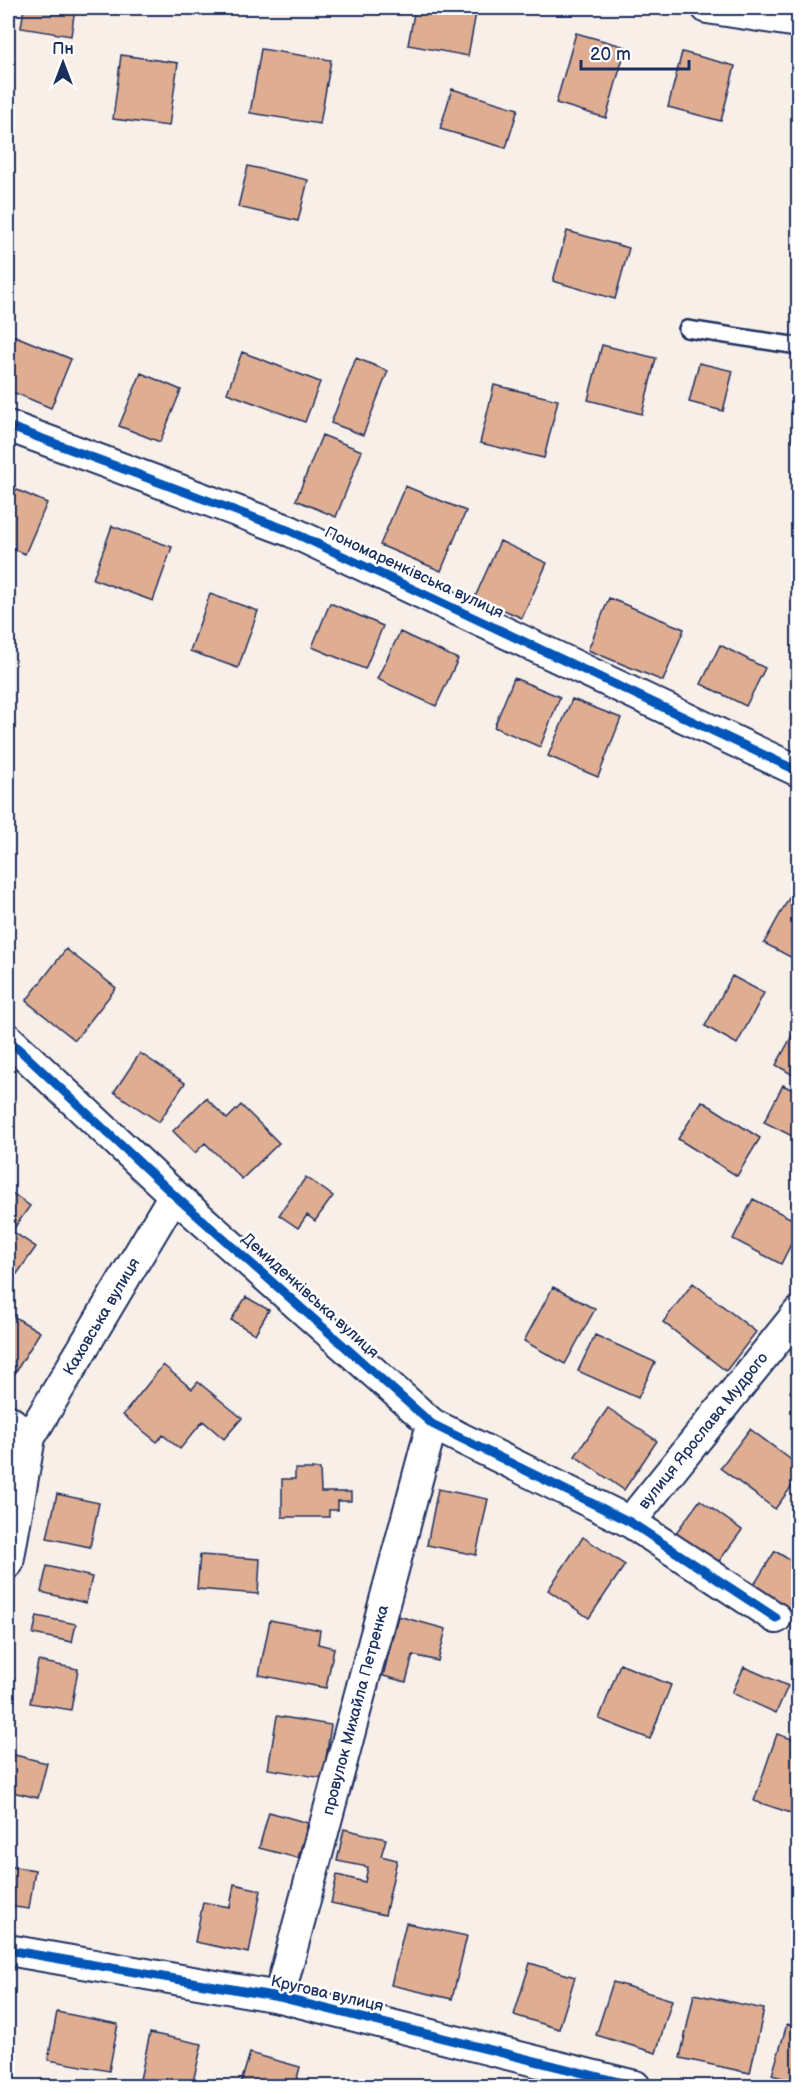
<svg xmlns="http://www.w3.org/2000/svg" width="806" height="2094" viewBox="0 0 806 2094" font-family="'Balsamiq Sans',sans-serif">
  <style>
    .building { fill: #dfad92; stroke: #1b2f5e; stroke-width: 1.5 }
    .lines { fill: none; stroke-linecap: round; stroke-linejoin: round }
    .lane-casing { stroke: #1b2f5e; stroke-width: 20 }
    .street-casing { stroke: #1b2f5e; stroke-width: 34 }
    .lane { stroke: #fff; stroke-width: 15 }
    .street { stroke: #fff; stroke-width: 30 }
    .cycleway-casing { stroke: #fff; stroke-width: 13 }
    .cycleway { stroke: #0057b8; stroke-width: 9 }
    .labels { text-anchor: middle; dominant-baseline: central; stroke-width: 5; stroke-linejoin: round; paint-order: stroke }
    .street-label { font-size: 16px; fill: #1b2f5e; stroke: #fff }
  </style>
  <rect width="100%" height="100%" fill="#f9efe9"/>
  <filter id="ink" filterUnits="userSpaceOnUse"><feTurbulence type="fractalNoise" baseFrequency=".0167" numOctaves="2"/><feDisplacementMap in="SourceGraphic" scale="12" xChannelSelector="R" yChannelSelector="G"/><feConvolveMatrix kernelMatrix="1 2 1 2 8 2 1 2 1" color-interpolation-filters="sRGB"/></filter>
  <g filter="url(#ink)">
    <path class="building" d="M24 8H75L71 36 21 28Z
      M415 8H477L468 56 408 45Z
      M576 33 626 47 606 118 556 103Z
      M261 49 331 60 320 124 250 113Z
      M682 52 735 66 721 121 668 107Z
      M121 55 178 63 169 126 113 119Z
      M452 89 518 109 506 148 440 129Z
      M248 166 308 180 298 221 238 207Z
      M567 231 629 248 615 299 553 281Z
      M8 333 71 359 51 408 8 390Z
      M602 345 656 358 642 414 588 400Z
      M242 352 320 382 305 422 227 393Z
      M356 358 388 371 363 435 331 423Z
      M699 363 733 371 723 411 689 402Z
      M141 373 181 390 160 442 119 426Z
      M494 385 558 400 544 458 480 443Z
      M798 404V442L792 441Z
      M322 435 362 451 336 517 296 500Z
      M8 486 47 503 25 554 8 547Z
      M405 486 466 511 441 571 380 545Z
      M112 526 172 547 153 601 93 579Z
      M500 541 547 563 522 618 475 597Z
      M210 594 258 611 238 668 190 651Z
      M609 598 684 629 663 681 588 650Z
      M330 603 383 626 365 669 312 647Z
      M400 632 458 659 436 706 377 679Z
      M720 645 765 668 746 706 701 684Z
      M514 678 560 697 540 747 494 727Z
      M572 699 621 718 598 777 548 756Z
      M789 898 798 903V961L764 943Z
      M66 949 116 988 75 1040 26 1001Z
      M732 976 764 993 737 1044 705 1026Z
      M798 1025V1078L776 1065Z
      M140 1053 185 1083 159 1122 114 1092Z
      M783 1085 798 1093V1139L764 1122Z
      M206 1098 227 1119 241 1105 279 1143 242 1179 205 1143 195 1153 173 1131Z
      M702 1101 760 1138 737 1176 678 1139Z
      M8 1107 14 1112 8 1119Z
      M306 1177 333 1196 315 1221 307 1215 298 1228 279 1215Z
      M8 1190 30 1206 12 1231 36 1247 17 1274 8 1267Z
      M753 1199 798 1222V1230L781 1264 733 1239Z
      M693 1283 756 1332 726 1371 663 1322Z
      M553 1287 595 1309 565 1364 524 1341Z
      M246 1297 269 1310 255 1334 231 1320Z
      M8 1313 40 1332 12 1378 8 1375Z
      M595 1335 655 1362 638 1398 578 1371Z
      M163 1365 192 1389 198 1382 242 1418 224 1439 203 1421 180 1449 163 1435 157 1442 123 1415Z
      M798 1380V1398L790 1392Z
      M608 1408 657 1441 624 1490 575 1456Z
      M750 1429 798 1465V1478L775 1509 720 1468Z
      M295 1469H320L321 1492H351V1501H338V1510H329V1517H282V1479H295Z
      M438 1489 488 1499 476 1555 427 1545Z
      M57 1494 99 1503 90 1547 47 1538Z
      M700 1500 742 1530 717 1564 675 1534Z
      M583 1537 625 1565 589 1618 548 1590Z
      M775 1551 798 1565V1617L752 1588Z
      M200 1555 260 1559 258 1594 197 1589Z
      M47 1566 92 1577 86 1603 41 1592Z
      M37 1616 76 1624 72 1642 33 1634Z
      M398 1616 446 1629 438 1661 413 1655 406 1682 383 1676Z
      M270 1620 320 1630 318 1644 334 1648 326 1688 259 1675Z
      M38 1661 78 1669 71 1710 30 1703Z
      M620 1664 671 1685 650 1739 599 1719Z
      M744 1667 788 1686 776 1713 732 1693Z
      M277 1716 331 1725 323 1778 268 1769Z
      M777 1734 798 1741V1810L797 1815 754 1801Z
      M11 1754 47 1763 38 1798 8 1791V1768Z
      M269 1812 308 1823 298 1858 259 1848Z
      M344 1829 386 1839 381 1856 397 1860 385 1915 331 1903 337 1875 365 1882 368 1867 337 1861Z
      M8 1866 35 1870 29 1909 8 1906Z
      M234 1884 261 1890 249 1953 195 1942 203 1902 230 1907Z
      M406 1923 467 1936 452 1999 391 1985Z
      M530 1963 575 1977 559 2029 514 2015Z
      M613 1982 672 2000 656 2053 596 2035Z
      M694 1994 764 2009 750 2073 680 2058Z
      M57 2012 118 2024 109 2071 48 2060Z
      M787 2024 798 2028V2083L772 2075Z
      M150 2033 202 2044 192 2086H149L139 2084Z
      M250 2053 300 2067 295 2086H240Z
      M348 2081 375 2086H347Z"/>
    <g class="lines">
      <g class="lane-casing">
        <path id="lane" d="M687 329 798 346"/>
      </g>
      <g class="street-casing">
        <g id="street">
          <path d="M707 8 798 22"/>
          <path d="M8 426 290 531 798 771"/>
          <path d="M8 1039 174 1195 432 1424 630 1522 776 1618"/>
          <path d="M8 1420 30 1437"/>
          <path id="s1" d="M630 1522 798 1313"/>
          <path id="s2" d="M8 1563 30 1437 174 1195"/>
          <path d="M8 1950 279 1997 635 2086"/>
          <path id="s3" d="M279 1997 432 1424"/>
        </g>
      </g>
      <use href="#lane" class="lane"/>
      <use href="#street" class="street"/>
      <g class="cycleway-casing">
        <path id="cycleway" d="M8 426 290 531 798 771
          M8 1039 174 1195 432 1424 630 1522 776 1618
          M8 1950 279 1997 635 2086"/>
      </g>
      <use href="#cycleway" class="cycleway"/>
    </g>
  </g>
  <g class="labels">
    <g class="street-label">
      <text transform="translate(414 573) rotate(25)">Пономаренківська вулиця</text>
      <text transform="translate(310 1296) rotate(42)">Демиденківська вулиця</text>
      <text stroke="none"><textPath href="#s2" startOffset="268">Каховська вулиця</textPath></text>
      <text stroke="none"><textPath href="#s1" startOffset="117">вулиця Ярослава Мудрого</textPath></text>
      <text stroke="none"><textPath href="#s3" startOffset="297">провулок Михайла Петренка</textPath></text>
      <text transform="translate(327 1994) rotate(13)">Кругова вулиця</text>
    </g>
  </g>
  <rect width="806" height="2094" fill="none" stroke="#fff" stroke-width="30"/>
  <rect x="15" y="15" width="776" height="2064" fill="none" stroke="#1b2f5e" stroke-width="2" filter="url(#ink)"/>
  <g transform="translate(63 63)" stroke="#ffffff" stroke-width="4.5" paint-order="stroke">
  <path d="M0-4.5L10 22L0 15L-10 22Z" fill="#1b2f5e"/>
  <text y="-9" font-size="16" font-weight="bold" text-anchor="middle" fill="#1b2f5e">Пн</text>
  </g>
  <path d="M581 60v9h108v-9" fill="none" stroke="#1b2f5e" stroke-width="3"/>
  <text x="590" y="60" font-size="18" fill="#1b2f5e" stroke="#ffffff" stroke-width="4.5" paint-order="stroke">20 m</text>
</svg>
